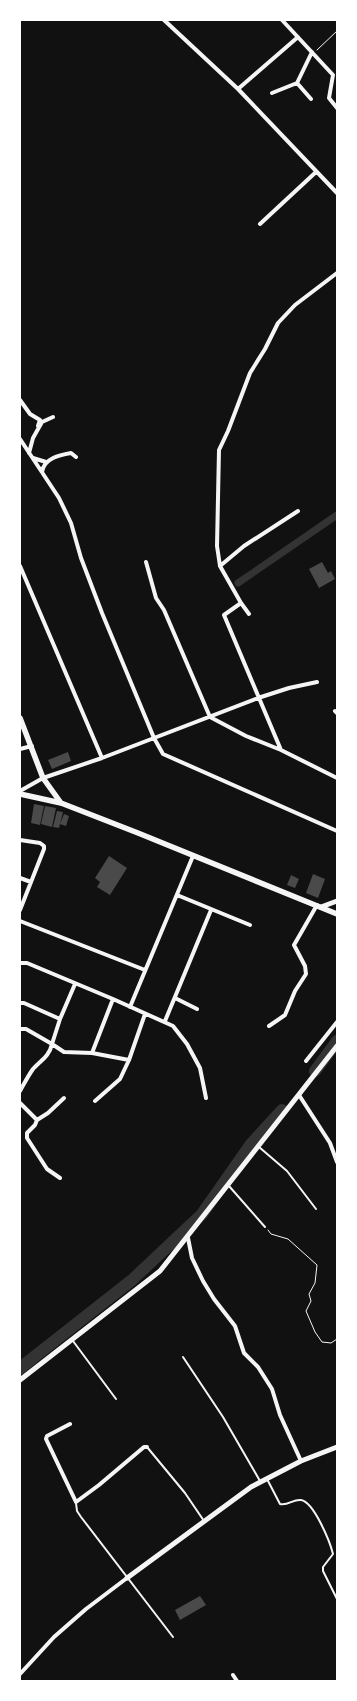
<svg xmlns="http://www.w3.org/2000/svg" width="357" height="1701" viewBox="0 0 357 1701" font-family="Karla,sans-serif">
  <style>
    .lines { fill: none; stroke-linecap: round; stroke-linejoin: round }
    .stream { stroke: #333; stroke-width: 2 }
    .canal { stroke: #333; stroke-width: 7 }
    .river { stroke: #333; stroke-width: 12 }
    .building { fill: #4a4a4a }
    .path { stroke: #f5f5f5; stroke-width: 1 }
    .service { stroke: #f5f5f5; stroke-width: 2 }
    .minor { stroke: #f5f5f5; stroke-width: 4 }
    .tertiary { stroke: #f5f5f5; stroke-width: 5 }
    .secondary { stroke: #f5f5f5; stroke-width: 5.5 }
  </style>
  <rect width="100%" height="100%" fill="#111"/>
  <g class="lines">
    <path class="stream" d="M20 1375 181 1242"/>
    <path class="canal" d="M238 583 337 515"/>
    <path class="river" d="M315 1071 337 1041
      M20 1368 132 1280 202 1214 251 1144 282 1110"/>
  </g>
  <path class="building" d="M322 562 328 573 331 571 335 579 319 588 309 569Z
    M68 752 71 761 52 769 48 760Z
    M34 804 44 806 40 825 31 823Z
    M45 806 56 808 52 827 41 824Z
    M57 811 63 812 59 828 53 827Z
    M64 814 69 816 66 826 60 824Z
    M109 856 127 868 110 895 97 887 100 882 95 878Z
    M313 874 325 879 318 898 306 893Z
    M291 875 299 879 295 888 287 885Z
    M200 1596 206 1605 180 1620 175 1610Z"/>
  <g class="lines">
    <path class="path" d="M317 50 337 31
      M268 1230 271 1234 288 1239 317 1265 315 1283 309 1294 311 1301 306 1311 315 1332 322 1342 331 1343 337 1339"/>
    <path class="service" d="M259 1147 287 1171 316 1209
      M229 1186 265 1227
      M73 1341 116 1399
      M183 1357 223 1417 260 1481
      M147 1447 185 1493 204 1521
      M267 1479 280 1504C288 1506 293 1499 301 1500 314 1502 330 1542 333 1554L323 1567V1571L337 1599
      M76 1503 77 1511 81 1517 173 1637"/>
    <path class="minor" d="M164 20 238 89
      M282 20 333 75 329 98 337 108
      M298 37 238 89 337 193
      M272 93 297 83
      M311 99 297 83 312 52
      M260 224 316 172
      M20 400 30 414 40 420 38 426
      M20 439 59 498 71 523 81 558 102 613 154 738 163 754 337 831
      M29 453 33 438 42 422 53 417
      M33 458 46 462
      M42 472C44 458 60 455 71 453L76 457
      M146 562 156 598 164 610 210 717 246 736 281 750 337 778
      M20 566 102 758
      M220 566 244 546 298 511
      M241 603 249 614
      M335 711 337 713
      M20 749 32 746
      M281 750 224 615 241 603 220 566 217 546 219 450 228 431 250 373 265 349 278 323 295 305 337 273
      M20 791 43 778 102 758 258 698 289 688 317 682
      M20 840 40 843 44 846V849L20 910
      M20 878 31 882
      M177 895 250 925
      M20 921 145 970
      M20 963H27L113 999 173 1026 187 1044 200 1068 206 1098
      M175 998 197 1009
      M20 1003H24L60 1019 75 984
      M130 1007 193 856
      M60 1019 52 1044 64 1052 92 1053 129 1060 145 1014
      M165 1021 211 910
      M269 1026 285 1015 295 991 306 974 305 966 294 945 317 905
      M20 1029H26L52 1044C49 1057 41 1060 33 1069 28 1076 24 1084 20 1091
      M92 1053 113 999
      M306 1061 337 1022
      M299 1095 330 1143 337 1162
      M95 1101 120 1079 129 1060
      M20 1103 37 1120 48 1113 64 1098
      M37 1120 35 1125 27 1133V1138L47 1169 60 1178
      M188 1238 192 1258 203 1281 214 1299 235 1326 244 1353 258 1367 272 1389 280 1415 301 1461
      M70 1424 47 1436 46 1439 76 1502 99 1485 144 1447H147
      M20 1674 54 1637 86 1609 127 1578
      M233 1675 237 1681"/>
    <path class="tertiary" d="M321 907 337 901
      M20 1380 160 1271 337 1046
      M127 1578 251 1487 301 1461 337 1447"/>
    <path class="secondary" d="M20 718 43 778 61 803
      M20 794 61 803 138 833 337 914"/>
  </g>
  <rect width="357" height="1701" fill="none" stroke="#ffffff" stroke-width="42"/>
</svg>
